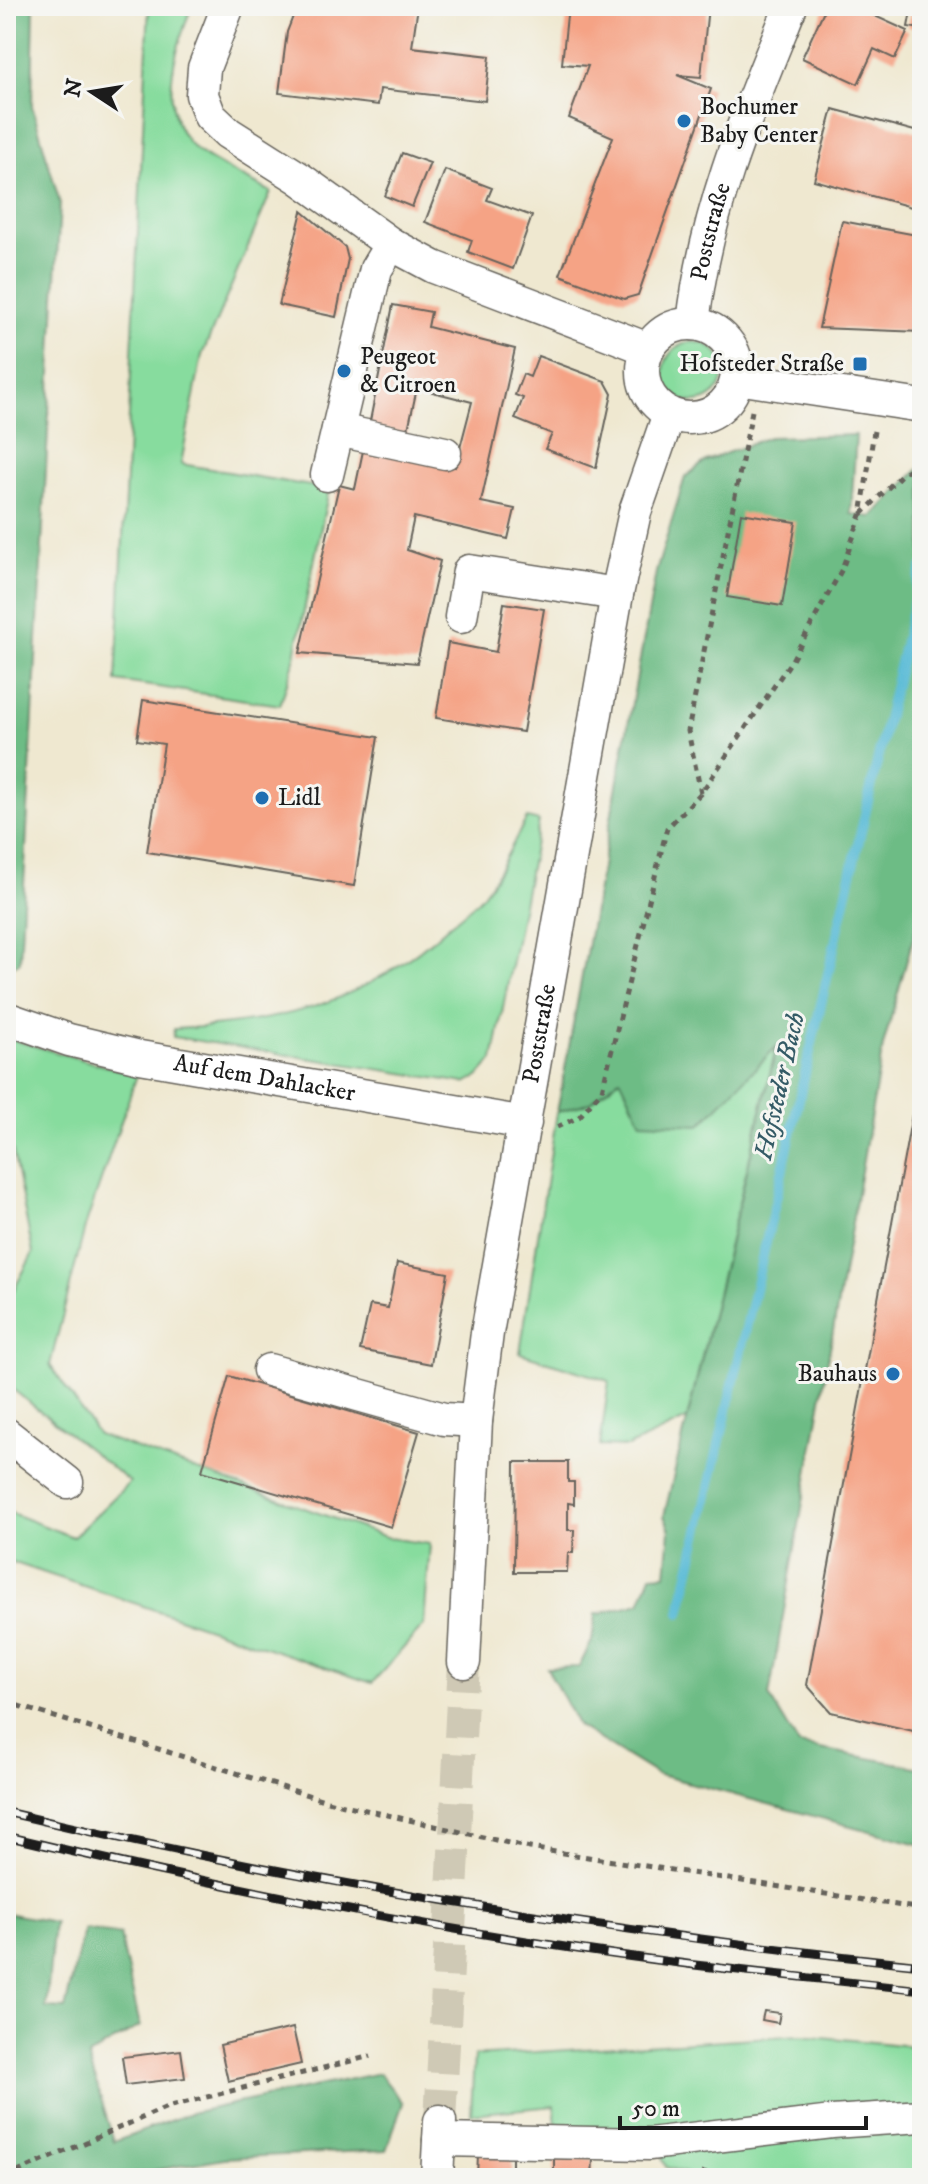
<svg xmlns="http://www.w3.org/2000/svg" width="928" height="2184" viewBox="0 0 928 2184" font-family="'IM FELL DW Pica',serif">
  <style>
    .green { fill: #87dc9e; stroke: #527c5d; stroke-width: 2 }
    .forest { fill: #6dbc85; stroke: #446c50; stroke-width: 2 }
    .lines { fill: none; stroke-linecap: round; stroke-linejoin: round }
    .stream { stroke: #57bad6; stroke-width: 10 }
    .building { fill: #f5a385 }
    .minor-tunnel { stroke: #cfc9b5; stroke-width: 32; stroke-dasharray: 32 16; stroke-linecap: butt }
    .minor-casing { stroke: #66635b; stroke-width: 35 }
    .path { stroke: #66635b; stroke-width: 5; stroke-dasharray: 6 6; stroke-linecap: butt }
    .minor { stroke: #fff; stroke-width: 32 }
    .rail-casing { stroke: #1c1c1c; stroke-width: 9 }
    .rail { stroke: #f6f6f2; stroke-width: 6; stroke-dasharray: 18; stroke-linecap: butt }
    .poi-dot { fill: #1f6fb2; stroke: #f6f6f2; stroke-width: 3 }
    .labels { text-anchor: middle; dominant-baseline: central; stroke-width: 6; stroke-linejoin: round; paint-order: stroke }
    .poi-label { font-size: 24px; fill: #1c1c1c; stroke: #f6f6f2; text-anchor: start }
    .street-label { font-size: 24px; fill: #1c1c1c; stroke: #f6f6f2 }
    .water-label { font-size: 26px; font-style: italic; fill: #345b66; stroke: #f6f6f2 }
  </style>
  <rect width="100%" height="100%" fill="#f6f6f2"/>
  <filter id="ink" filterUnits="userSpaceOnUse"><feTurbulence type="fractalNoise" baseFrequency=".0125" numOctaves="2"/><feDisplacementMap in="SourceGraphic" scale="16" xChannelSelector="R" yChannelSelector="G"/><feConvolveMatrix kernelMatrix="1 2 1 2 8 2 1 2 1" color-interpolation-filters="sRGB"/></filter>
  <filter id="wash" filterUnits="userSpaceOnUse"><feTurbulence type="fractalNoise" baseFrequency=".006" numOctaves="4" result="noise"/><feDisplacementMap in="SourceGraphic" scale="32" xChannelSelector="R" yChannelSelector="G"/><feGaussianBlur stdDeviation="1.8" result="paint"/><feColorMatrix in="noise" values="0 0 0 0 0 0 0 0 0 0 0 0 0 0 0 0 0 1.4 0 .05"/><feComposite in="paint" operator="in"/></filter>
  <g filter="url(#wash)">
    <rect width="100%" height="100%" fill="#efe8d0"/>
    <path class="green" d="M149 6H192C175 50 155 109 194 148 208 162 252 181 271 192L202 355 181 464 329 489 293 665 280 705 116 681Z
      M664 372a30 30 0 1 1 60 0a30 30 0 1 1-60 0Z
      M527 818 539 821 493 1060 478 1077 465 1083 173 1037 174 1029C284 1023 366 1003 448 926 460 916 475 905 484 893 501 871 513 842 527 818Z
      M6 1038 137 1075 85 1227 50 1365 98 1435 389 1538 430 1544 424 1625 372 1683 6 1560V1511L73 1537 130 1482 6 1384V1305L33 1253 9 1132 6 1130Z
      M777 1044 687 1419 628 1447 600 1446 609 1381 520 1353 557 1112 591 1102 620 1078Z
      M801 2035 922 2047V2178H701L666 2167 662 2159 665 2151 557 2133 554 2106 471 2114 474 2056Z"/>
    <path class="forest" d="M6 6H34L32 106 60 203 20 962 6 970Z
      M856 435 851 514 872 517 922 466V906L883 1046 769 1696 799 1745 922 1768V1845L656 1774 578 1726 547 1668 579 1667 592 1641 596 1614 640 1603 651 1575 666 1574 670 1530 664 1516 777 1046 700 1125 641 1122 620 1078 591 1102 557 1112 656 572 685 477 706 461 769 437Z
      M6 1913 54 1922 46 2008 65 2009 84 1929 120 1935 140 2026 88 2056 114 2142 190 2113 379 2073 403 2103 386 2150 224 2158 111 2178H6Z"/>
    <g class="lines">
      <path class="stream" d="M680 1613 922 568"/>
    </g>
    <g id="blocks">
      <path class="building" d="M297 6H418L412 47 490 56 485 101 380 89 378 105 279 93 287 32Z
        M568 6H708L701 77 677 75 711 89 638 295 624 299 560 275 613 137 569 118 588 66 562 64Z
        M826 6H853L908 31 895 59 874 49 858 84 802 58Z
        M912 6H922V29L908 27Z
        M833 109 922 133V210L814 180Z
        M402 153 430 163 412 207 385 196Z
        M445 170 492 188 487 200 532 216 513 269 468 252 472 240 425 222Z
        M302 211 345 247 348 259 336 317 279 305Z
        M842 221 922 236V332L819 328Z
        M393 305 431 312 428 327 515 349 481 502 515 509 508 539 414 517 407 550 440 561 417 663 300 653 339 485 355 489 364 446 455 467 472 402 417 388 407 434 369 426Z
        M538 356 605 381 612 394 596 468 545 449 552 434 515 419 523 398 515 395 523 374 530 377Z
        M741 513 796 522 782 606 727 597Z
        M504 603 544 609 523 732 436 718 448 643 496 652Z
        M143 700 378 737 354 886 147 852 164 744 137 740Z
        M920 1071 922 1072V1733L831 1712 807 1685Z
        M397 1263 448 1273 431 1364 360 1350 370 1305 388 1308Z
        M229 1376 419 1432 391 1527 202 1471Z
        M515 1462H568V1482H574V1504L568 1503V1530H574L573 1553H568L567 1572H514Z
        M764 2011 780 2013 778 2023 762 2020Z
        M293 2028 301 2064 228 2081 220 2045Z
        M181 2050 185 2078 126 2085 122 2057Z
        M478 2154 512 2156V2178H477Z
        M554 2158 593 2159 592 2178H554Z"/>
    </g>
  </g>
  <g filter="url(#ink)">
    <use href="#blocks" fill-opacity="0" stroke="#66635b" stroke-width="2"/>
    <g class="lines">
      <path class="minor-tunnel" d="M440 2121 464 1662"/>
      <g class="minor-casing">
        <g id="minor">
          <path d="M228 6 204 68 202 95 210 116 228 133 299 178 391 244 434 267 648 349"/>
          <circle cx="690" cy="371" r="47"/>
          <path id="s1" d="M693 324C705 211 748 111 791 6"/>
          <path d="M737 378 922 406"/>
          <path d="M338 430 445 453"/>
          <path d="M327 475 376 269 391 244"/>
          <path d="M461 617 469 571 617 594"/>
          <path id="s2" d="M6 1018 69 1040 140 1057 525 1123"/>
          <path d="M269 1370 444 1419 476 1421"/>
          <path d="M6 1434 67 1482"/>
          <path id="s3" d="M464 1662 476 1421 487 1333 617 594 635 512 669 414"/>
          <path d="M439 2140 649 2144 832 2122 922 2116"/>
          <path d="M437 2178 440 2121"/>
        </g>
      </g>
      <path class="path" d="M862 514 903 473 922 462
        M701 793 688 731 752 411
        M557 1127 579 1117 602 1090 667 828 701 793 792 660 842 569 861 515 874 431
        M6 1702 327 1801 530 1848 922 1909
        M702 2173 744 2178
        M6 2177 167 2107 371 2056"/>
      <use href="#minor" class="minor"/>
      <g class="rail-casing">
        <path id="rail" d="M6 1812C308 1884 613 1933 922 1965
          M6 1836C220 1887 438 1931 656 1960 745 1972 833 1980 922 1990"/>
      </g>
      <use href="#rail" class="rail"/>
    </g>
  </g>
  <g class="poi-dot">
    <circle cx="684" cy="121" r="8"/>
    <rect x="852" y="356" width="16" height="16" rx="4"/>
    <circle cx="344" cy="371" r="8"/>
    <circle cx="262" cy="798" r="8"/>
    <circle cx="893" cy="1374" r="8"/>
  </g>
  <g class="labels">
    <g class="poi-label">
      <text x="700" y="107">Bochumer<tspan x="700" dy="28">Baby Center</tspan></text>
      <text x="360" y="357">Peugeot<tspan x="360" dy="28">&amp; Citroen</tspan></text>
      <text x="844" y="364" text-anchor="end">Hofsteder Straße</text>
      <text x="278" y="798">Lidl</text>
      <text x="877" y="1374" text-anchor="end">Bauhaus</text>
    </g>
    <g class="street-label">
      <text stroke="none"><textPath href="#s1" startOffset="94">Poststraße</textPath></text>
      <text stroke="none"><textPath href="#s3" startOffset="634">Poststraße</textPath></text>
      <text stroke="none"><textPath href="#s2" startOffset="266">Auf dem Dahlacker</textPath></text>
    </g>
    <g class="water-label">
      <text transform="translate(780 1086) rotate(-77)">Hofsteder Bach</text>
    </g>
  </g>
  <rect width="928" height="2184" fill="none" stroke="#f6f6f2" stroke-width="32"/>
  <g transform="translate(92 92) rotate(282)" stroke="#f6f6f2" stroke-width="6" paint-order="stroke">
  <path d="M0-6L14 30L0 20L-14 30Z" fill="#1c1c1c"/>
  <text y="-12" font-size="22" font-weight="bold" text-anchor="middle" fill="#1c1c1c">N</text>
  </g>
  <path d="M620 2116v12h246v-12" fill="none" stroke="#1c1c1c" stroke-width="4"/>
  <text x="632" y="2116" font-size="24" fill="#1c1c1c" stroke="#f6f6f2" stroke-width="6" paint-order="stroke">50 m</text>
</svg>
